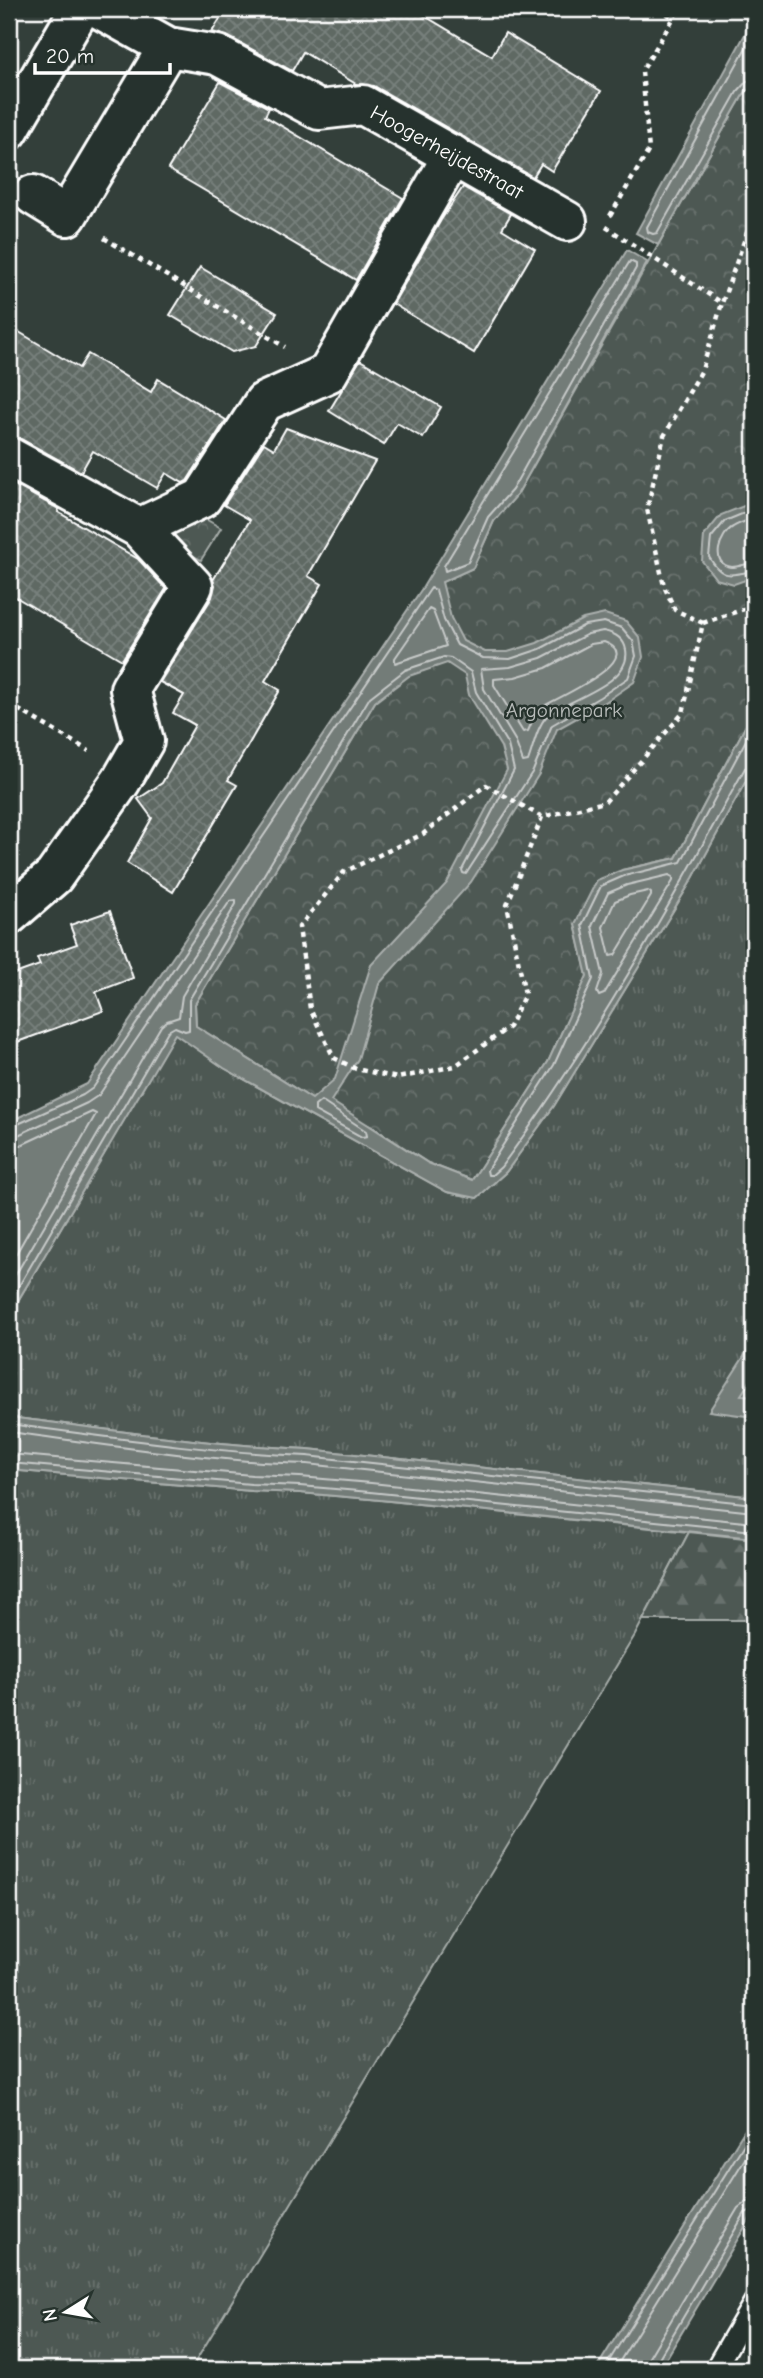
<svg xmlns="http://www.w3.org/2000/svg" width="763" height="2378" viewBox="0 0 763 2378" font-family="'Comic Neue',sans-serif">
  <style>
    .grass { fill: url(#grass-tufts); stroke: #a6aca9; stroke-width: 2 }
    .forest { fill: url(#forest-firs); stroke: #a6aca9; stroke-width: 2 }
    .park { fill: url(#park-crowns); stroke: #a6aca9; stroke-width: 2 }
    .water { fill: #737b78; stroke: #abb0ae; stroke-width: 2; fill-rule: evenodd }
    .lines { fill: none; stroke-linecap: round; stroke-linejoin: round }
    .shore { stroke: #c7cac9; stroke-width: 2 }
    .building { fill: url(#building-cross-hatch); stroke: #fff; stroke-width: 2 }
    .lane-casing { stroke: #fff; stroke-width: 24 }
    .street-casing { stroke: #fff; stroke-width: 44 }
    .path { stroke: #fff; stroke-width: 4.5; stroke-dasharray: 5 5; stroke-linecap: butt }
    .lane { stroke: #26332d; stroke-width: 19 }
    .street { stroke: #26332d; stroke-width: 38 }
    .labels { text-anchor: middle; dominant-baseline: central; stroke-width: 5; stroke-linejoin: round; paint-order: stroke }
    .street-label { font-size: 21px; fill: #fff; stroke: #26332d }
    .park-label { font-size: 21px; fill: #b8bcba; stroke: #26332d }
  </style>
  <defs>
    <pattern id="grass-tufts" width="24" height="20" patternUnits="userSpaceOnUse" patternTransform="scale(1.75)"><rect width="24" height="20" fill="#4d5853"/><path d="M3 7l-1-3M5 7V3M7 7l1-3M15 17l-1-3M17 17v-4M19 17l1-3" fill="none" stroke="#68716d"/></pattern>
    <pattern id="forest-firs" width="22" height="20" patternUnits="userSpaceOnUse" patternTransform="scale(1.75)"><rect width="22" height="20" fill="#4d5853"/><path d="M5 1l3.5 6h-7zM16 11l3.5 6h-7z" fill="#68716d"/></pattern>
    <pattern id="park-crowns" width="20" height="18" patternUnits="userSpaceOnUse" patternTransform="scale(1.75)"><rect width="20" height="18" fill="#4d5853"/><path d="M2 6a3 3 0 1 1 6 0M12 15a3 3 0 1 1 6 0" fill="none" stroke="#68716d"/></pattern>
    <pattern id="building-cross-hatch" width="8" height="8" patternUnits="userSpaceOnUse" patternTransform="scale(1.75)"><rect width="8" height="8" fill="#5f6964"/><path d="M0 0l8 8M0 8l8-8" fill="none" stroke="#77807b"/></pattern>
  </defs>
  <rect width="100%" height="100%" fill="#333f3a"/>
  <filter id="ink" filterUnits="userSpaceOnUse"><feTurbulence type="fractalNoise" baseFrequency=".0143" numOctaves="2"/><feDisplacementMap in="SourceGraphic" scale="14" xChannelSelector="R" yChannelSelector="G"/><feConvolveMatrix kernelMatrix="1 2 1 2 8 2 1 2 1" color-interpolation-filters="sRGB"/></filter>
  <g filter="url(#ink)">
    <path class="grass" d="M754 766V1497L308 1449C208 1445 108 1429 9 1417V1316L175 1033 224 1068 447 1192 477 1198 506 1172 554 1106 693 878Z
      M9 1470 251 1491 300 1493 370 1499 689 1532 635 1635 191 2369H9Z"/>
    <path class="forest" d="M689 1532 754 1539V1620H643Z"/>
    <path class="park" d="M754 84V710L676 858 622 870 575 924 587 976 548 1062 472 1180 428 1163 374 1128 312 1099 196 1026 195 1004 375 702 442 582 473 568 494 521 517 495 743 95Z
      M195 513 221 528 201 560 178 547 167 521Z"/>
    <path class="water" d="M754 18V84L743 95 658 245 636 233Z
      M627 250 647 262 517 495 494 521 473 568 442 582 451 618 463 641 485 652H508L537 643 583 619 605 614 626 621 640 638 643 657 634 682 604 703 557 729 539 774 471 882 379 984 358 1059 331 1101 428 1163 472 1180 548 1062 587 976 575 924 597 880 622 870 676 858 754 710V766L693 878 554 1106 506 1172 477 1198 447 1192 224 1068 175 1034 9 1316V1122L87 1084 423 587ZM447 663 465 675 469 695 501 747 507 770 447 883 371 965 335 1079 312 1099 196 1026 195 1004 375 702 409 676Z
      M754 502V577L734 584 716 579 702 561 704 536 721 515Z
      M754 1341V1375L741 1395 754 1396V1417L709 1411Z
      M9 1417C108 1429 208 1445 308 1449L754 1497V1538L370 1499 300 1493 251 1491 9 1470Z
      M754 2115V2212L660 2369H596Z"/>
    <g class="lines">
      <path class="shore" d="M754 33 647 227 648 232 653 234 657 233 737 92 747 81 754 79
        M630 261 636 264V268L512 490 488 517 468 562 445 571 444 566Z
        M754 509 725 521 711 538 709 557C724 582 731 574 754 571
        M754 518C747 521 739 523 733 527 720 534 709 565 732 567 739 567 747 563 754 563
        M429 609 433 611 446 646 395 663V658Z
        M603 631C614 633 624 638 626 650 632 684 568 699 547 716 537 726 533 748 528 761L523 762 515 740 484 689 481 669 510 667 541 658 588 634Z
        M604 642C651 658 552 700 542 707 534 713 532 723 528 731L523 732 494 685V679L515 677 546 668 591 644Z
        M754 725 681 862 624 876 601 886 582 925 593 979 554 1065 487 1170 488 1175H492L501 1167C593 1042 670 905 745 768L754 764
        M669 875 673 877V881L604 994 599 996 597 992 603 974 592 926 608 893 627 885Z
        M648 891 651 893V896L615 955 610 956 603 927 615 901 630 895Z
        M321 1101 366 1131 367 1136 362 1137 315 1111V1106Z
        M9 1128 83 1095 93 1088 431 588 436 590 444 620 457 645 483 658 510 659 540 649 585 625 604 622 622 628 633 641 636 656 628 678 600 697 552 725 533 771 466 874 463 873 462 870 514 770 508 745 476 692 471 672 451 658 444 657 405 670 370 697 189 1000V1030L185 1031 175 1027 168 1031 9 1303
        M9 1136 18 1135 87 1103 99 1095 230 901 236 900V904L182 996 179 1017 167 1021 161 1026 9 1286
        M9 1147 21 1145 92 1112 96 1114 9 1266
        M9 1424C108 1437 208 1452 307 1456L754 1504
        M9 1432C108 1445 207 1461 307 1464L754 1512
        M9 1454 252 1475 300 1477 371 1483 754 1523
        M9 1463 251 1484 300 1486 370 1492 754 1531
        M604 2369 754 2128
        M615 2369 754 2144
        M646 2369 648 2359 738 2208 746 2202 754 2201
        M655 2369 656 2363 745 2213 754 2209"/>
    </g>
    <path class="building" d="M226 9H413L492 56 505 33 601 91 552 171 541 164 533 177 374 86 356 84 303 52 292 71 227 36 212 32Z
      M220 82 269 108 265 116 403 198 356 280 168 169Z
      M463 187 511 214 502 229 535 249 474 353 393 304 441 220Z
      M200 267 277 313 256 346 232 352 170 315Z
      M9 326 79 368 88 354 151 392 158 379 226 420 187 481 183 483 166 473 157 488 93 451 81 472 19 438 9 435Z
      M360 360 441 407 423 438 397 423 384 445 329 411Z
      M286 428 375 461 308 576 322 584 265 681 280 690 228 780 237 785 173 892 127 863 152 818 138 799 162 783 195 725 173 713 184 695 160 682 212 597 215 585 213 580 250 520 224 505 264 443 274 449Z
      M9 482 59 509 58 512 138 559 166 589 122 660 9 593Z
      M110 911 133 978 96 992 103 1011 9 1045V976L40 965 37 958 77 944 70 925Z"/>
    <g class="lines">
      <g class="lane-casing">
        <path id="lane" d="M715 2369 754 2302"/>
      </g>
      <g class="street-casing">
        <path id="street" d="M100 9 168 47 217 55 319 110 363 105 567 221
          M9 130 80 9
          M33 195 67 216 168 47
          M9 457 139 528 193 586 130 689 144 741 121 781 54 876 9 915
          M139 528 202 498 264 402 328 373 453 155"/>
      </g>
      <path class="path" d="M658 9 674 18
        M610 216 649 150 642 71 679 9
        M606 227 722 303 754 213
        M104 238 285 347
        M703 623 675 610 664 586 647 509 664 436 702 370 722 303
        M9 704 89 751
        M542 817 486 785 423 834 344 872 299 927 310 1009 334 1058 356 1069 398 1078 455 1066 509 1027 525 994 507 905 542 817 605 802 683 713 703 623 744 609 754 600"/>
      <use href="#lane" class="lane"/>
      <use href="#street" class="street"/>
    </g>
  </g>
  <g class="labels">
    <g class="street-label">
      <text transform="translate(447 152) rotate(29)">Hoogerheijdestraat</text>
    </g>
    <g class="park-label">
      <text x="564" y="710">Argonnepark</text>
    </g>
  </g>
  <rect width="763" height="2378" fill="none" stroke="#26332d" stroke-width="35"/>
  <rect x="18" y="18" width="728" height="2343" fill="none" stroke="#fff" stroke-width="2.5" filter="url(#ink)"/>
  <g transform="translate(66 2312) rotate(259)" stroke="#26332d" stroke-width="5" paint-order="stroke">
  <path d="M0-5L12 26L0 18L-12 26Z" fill="#ffffff"/>
  <text y="-10" font-size="19" font-weight="bold" text-anchor="middle" fill="#ffffff">N</text>
  </g>
  <path d="M35 63v10h135v-10" fill="none" stroke="#ffffff" stroke-width="3.5"/>
  <text x="46" y="63" font-size="21" fill="#ffffff" stroke="#26332d" stroke-width="5" paint-order="stroke">20 m</text>
</svg>
